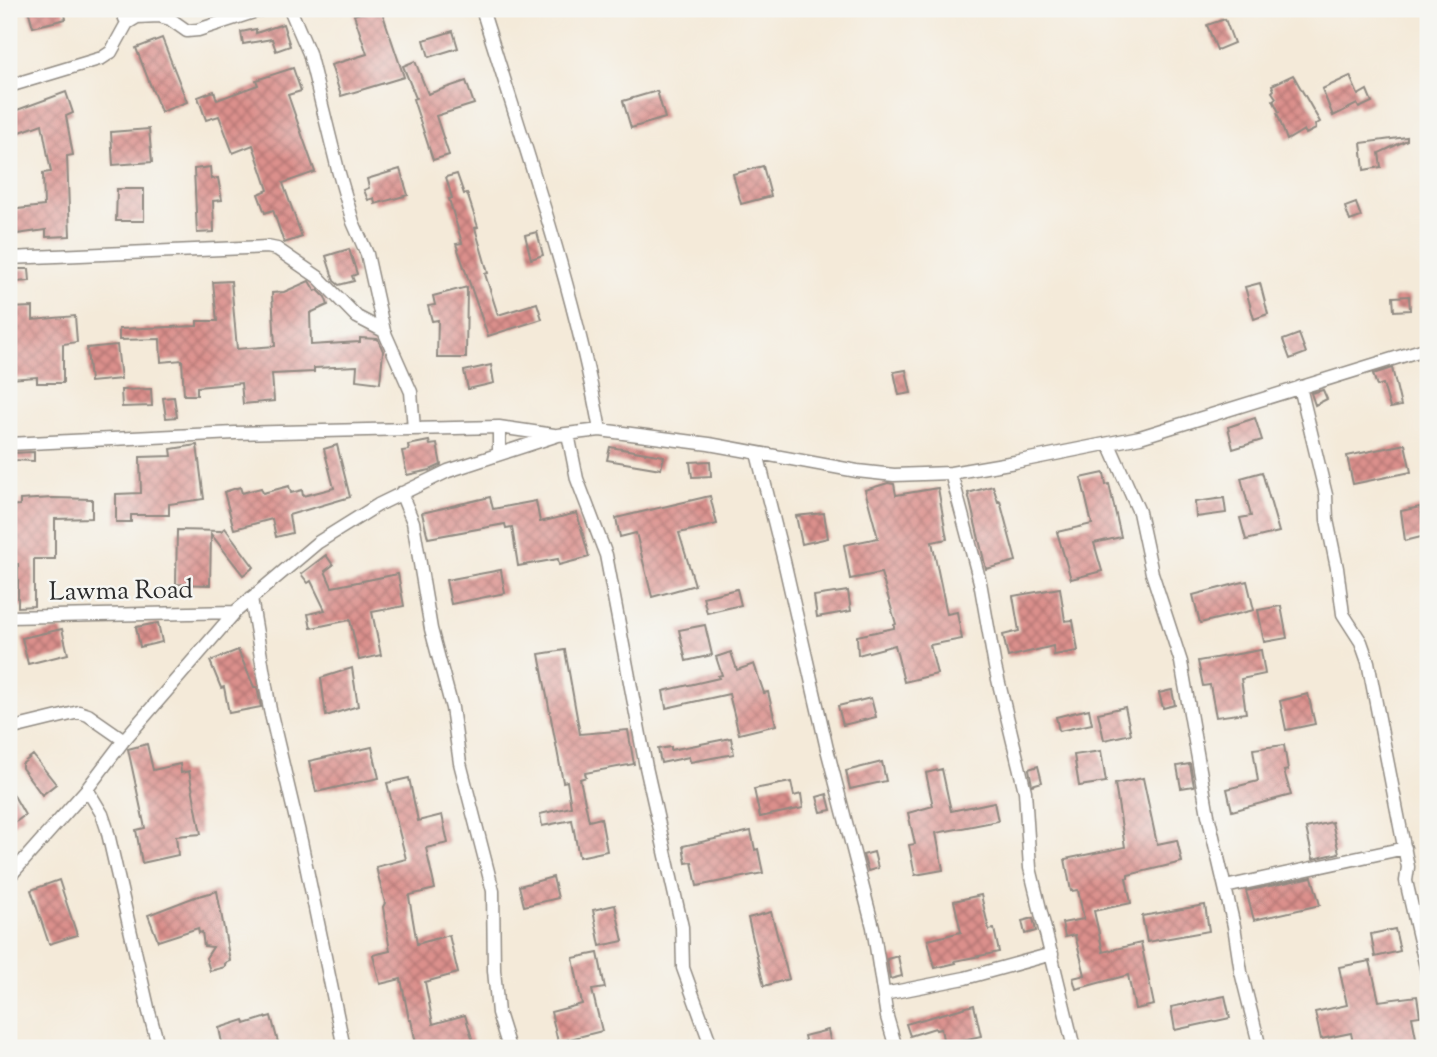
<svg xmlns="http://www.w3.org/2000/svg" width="1437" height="1057" viewBox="0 0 1437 1057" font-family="'Sorts Mill Goudy',serif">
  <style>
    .building { fill: url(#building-cross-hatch) }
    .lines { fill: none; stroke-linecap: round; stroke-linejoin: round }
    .minor-casing { stroke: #908a82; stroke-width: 15 }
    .minor { stroke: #fff; stroke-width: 12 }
    .labels { text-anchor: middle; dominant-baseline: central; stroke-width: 5; stroke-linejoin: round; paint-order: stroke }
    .street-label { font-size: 26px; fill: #2b2b2b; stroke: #f6f6f2 }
  </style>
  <defs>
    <pattern id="building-cross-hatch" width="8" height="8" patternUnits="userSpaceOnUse" patternTransform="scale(1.75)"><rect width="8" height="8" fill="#db908c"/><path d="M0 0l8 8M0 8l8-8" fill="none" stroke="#b27673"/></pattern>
  </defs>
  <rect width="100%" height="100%" fill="#f6f6f2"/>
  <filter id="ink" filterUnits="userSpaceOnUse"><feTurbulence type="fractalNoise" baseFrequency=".0143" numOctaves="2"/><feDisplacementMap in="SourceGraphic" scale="14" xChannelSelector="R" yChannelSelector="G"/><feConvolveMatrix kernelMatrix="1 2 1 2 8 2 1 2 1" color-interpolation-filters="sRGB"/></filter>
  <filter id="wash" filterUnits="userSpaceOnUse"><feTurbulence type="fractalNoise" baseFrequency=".00686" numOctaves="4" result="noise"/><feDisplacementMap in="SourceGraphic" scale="28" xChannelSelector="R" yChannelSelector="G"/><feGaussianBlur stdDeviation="1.57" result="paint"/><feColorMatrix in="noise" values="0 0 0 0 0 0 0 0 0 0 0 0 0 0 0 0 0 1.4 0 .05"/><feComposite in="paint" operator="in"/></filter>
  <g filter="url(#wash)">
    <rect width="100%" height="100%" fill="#f4ead9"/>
    <g id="blocks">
      <path class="building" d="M28 9H64L66 19 33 27Z
        M372 9H381L404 77 341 96 331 65 367 54 354 15Z
        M1225 19 1234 43 1217 50 1207 25Z
        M283 24 290 46 276 51 272 39 243 44 241 32 256 29V33Z
        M453 31 458 48 429 57 424 40Z
        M162 38 187 102 161 112 136 48Z
        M415 61 428 94 466 81 474 104 436 116 449 155 433 160 413 99 416 98 403 66Z
        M293 68 301 91 288 95 315 172 283 183 302 237 284 243 273 210 265 213 258 194 268 190 253 145 233 153 219 116 206 120 198 97 214 91 217 100 258 85 256 80Z
        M1293 75 1320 122 1315 125 1316 129 1306 134 1304 130 1287 140 1277 113 1279 112 1273 100 1276 98 1272 92 1274 90 1272 85Z
        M1350 76 1358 95 1367 90 1372 102 1359 108 1357 104 1333 116 1322 89Z
        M657 91 665 118 631 128 623 101Z
        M66 92 73 113 66 116 73 155 67 156 70 236 46 237V230L9 235V210L44 206 43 173 51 172 42 124 9 136V113Z
        M149 129 152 162 113 165 111 132Z
        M1407 137V140L1379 153 1381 167 1364 170 1361 143Z
        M763 166 771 196 741 204 733 174Z
        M210 167 211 179 218 178 222 200 213 201 214 232 197 233 194 169Z
        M400 169 408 195 375 204 374 198 368 200 364 190 369 188 367 179Z
        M457 174 464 194 467 193 478 227 475 228 488 273 485 274 498 315 537 303 542 319 488 336 456 244 462 243 449 199 452 198 446 177Z
        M117 189H144V221H116Z
        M1356 203 1361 217 1350 221 1345 207Z
        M537 232 543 255 531 259 525 235Z
        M349 249 357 274 352 276 354 281 339 285 334 281 326 256Z
        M14 269H29L30 281 14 282Z
        M231 281 237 349 275 346 272 293 284 292 309 281 315 291 318 290 325 297 328 305 310 313 311 345 360 342V338L378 339 383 351 380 383 356 380 357 366 314 368V372L272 374 274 401 243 404 241 383 197 387V395H184L182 360 161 362 160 339 119 340V329L197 326V321H217L213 282Z
        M1260 283 1268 314 1254 319 1245 287Z
        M467 287 466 358H437L438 320 432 321 428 306 435 305 433 296Z
        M1409 296 1410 310 1394 311 1393 297Z
        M33 307V320L75 316 77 342 63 344V383H37V377L9 379V308Z
        M1299 334 1306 353 1290 359 1283 340Z
        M117 345 121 379 90 382 87 348Z
        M491 365 494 383 468 389 464 371Z
        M1392 368 1401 406 1390 408 1383 384 1377 386 1373 374Z
        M906 370 911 393 899 395 894 372Z
        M151 389 152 406 122 407 121 390Z
        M1323 390 1327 399 1315 405 1311 393Z
        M174 397 177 417 166 418 163 398Z
        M1255 418 1262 440 1233 449 1228 427Z
        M429 441 430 445 437 444 441 465 430 470 407 475 402 451 409 450 408 445Z
        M1405 444 1411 472 1353 484 1347 456Z
        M197 445 204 499 169 504V515H131V522H116V494L141 493 140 457 172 456 171 449Z
        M337 445 350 497 289 515 292 533 276 537 272 519 234 529 224 492 240 487 242 493 261 488 263 493 289 486 291 493 302 490 303 496 334 488 324 449Z
        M610 447 664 456 661 469 607 460Z
        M34 452V461L12 460V453Z
        M710 461 711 476 692 477 690 462Z
        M1262 472 1279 532 1246 540 1240 518 1251 516 1241 478Z
        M1104 473 1106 485 1109 484 1121 537 1094 543 1102 571 1071 579 1057 532 1092 524 1081 478Z
        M888 483 894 484 896 495 938 488 947 539 932 542 947 614 957 612 962 639 930 645 937 674 904 682 895 645 858 655 857 636 894 628V625L896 624 881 573 850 579 844 545 878 538 865 490Z
        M993 486 998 502 1000 501 1016 561 986 569 968 493Z
        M710 496 717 524 679 533 695 585 652 597 636 533 620 537 616 518Z
        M490 497 493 509 536 501 540 522 577 513 589 557 559 565 558 559 518 566 512 527 506 528 505 524 428 538 422 513Z
        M53 498 92 499V518L55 519V559H34V606L18 607V564H9V506L20 505V500Z
        M1224 498 1226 513 1196 517 1195 502Z
        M1420 507 1425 536 1405 541 1401 511Z
        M824 513 828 538 802 544 796 516Z
        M225 528 254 567 243 575 211 534 210 585 176 584 177 530 221 531Z
        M326 555 333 565 325 571 332 587 398 574 404 606 372 612 381 655 359 660 350 620 311 628 308 614 325 610 311 581 308 583 301 574Z
        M501 570 505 593 451 604 446 580Z
        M1247 581 1254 610 1200 623 1193 595Z
        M1060 588 1065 621 1073 620 1078 651 1054 655 1053 646 1008 657 1003 635 1019 631 1013 596Z
        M737 589 741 605 707 613 703 597Z
        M848 591 851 611 817 617 814 596Z
        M1281 606 1287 638 1264 642 1258 610Z
        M158 623 162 642 140 647 136 627Z
        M705 625 712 655 686 661 679 630Z
        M62 629 68 654 28 664 22 638Z
        M238 650 254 687H257L261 707 229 713 224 687 221 688 210 661Z
        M565 650 580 734 628 730 634 764 585 773 586 777 580 779 589 821 601 818 607 851 579 857 572 820 542 826 540 814 571 807 567 781 563 782 539 654Z
        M1261 650 1265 674 1241 679 1246 713 1216 717 1210 685 1203 686 1198 661Z
        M731 652 737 670 754 664 764 693 768 692 776 725 739 734 729 694 666 708 663 691 719 678 718 676 722 675 716 657Z
        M352 668 358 706 326 716 321 678Z
        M1172 690 1175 705 1163 708 1159 693Z
        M1308 694 1315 724 1286 730 1280 701Z
        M871 698 876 717 843 725 838 706Z
        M1125 707 1131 734 1104 740 1098 713Z
        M1089 709 1092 724 1059 731 1056 717Z
        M731 738 734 754 690 762 689 757 661 763 658 749 671 747V750Z
        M147 744 153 770 180 764 181 773 189 771 201 834 176 836 178 855 142 863 136 830 145 828 128 749Z
        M1284 745 1288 770 1284 771 1291 795 1232 811 1227 789 1258 781 1253 749Z
        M372 747 379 778 316 792 309 761Z
        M1101 751 1106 782 1079 786 1074 755Z
        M33 755 56 784 42 795 22 768V764Z
        M882 762 886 781 850 789 846 771Z
        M1190 764 1194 786 1181 788 1177 766Z
        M1038 766 1042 782 1032 785 1029 769Z
        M942 769 951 811 994 802 998 821 936 833 943 870 915 875 909 845 915 844 908 813 933 806 926 773Z
        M409 778 418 821 442 815 448 843 426 848 435 889 410 895 409 897 417 944 449 935 458 973 425 982 433 1024 465 1015 475 1048H417L411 1020H409L401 979 380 984 373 955 390 951 383 907 385 903 376 867 406 859 387 783Z
        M1143 778 1157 844 1177 840 1182 862 1128 875V878H1126L1131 903 1094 911 1103 952 1141 943 1154 1005 1135 1009 1128 975 1076 989 1073 978 1085 975 1075 935 1065 937 1062 923 1084 919 1078 890 1071 891 1065 859 1125 847 1115 784Z
        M791 782 794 796 801 794 803 808 760 817 754 789Z
        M9 787 25 815 9 827Z
        M827 794 831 810 821 812 817 797Z
        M1332 822 1339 853 1313 859 1306 828Z
        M751 831 755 850 758 849 763 873 697 886 692 862 686 863 683 846Z
        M874 852 878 868 868 871 863 855Z
        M553 877 558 898 524 906 519 886Z
        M1312 877 1320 905 1254 920 1246 891Z
        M59 880 77 935 49 944 31 890Z
        M217 891 230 961 225 963V967L210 971 206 958 213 947 204 946 202 932 199 933 198 928 158 941 148 915 195 897Z
        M981 895 989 930 994 929 999 952 955 961 956 963 935 968 928 940 961 932 954 901Z
        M615 905 623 941 600 946 593 910Z
        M1205 905 1209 931 1147 942 1142 916Z
        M771 912 789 979 764 986 748 918Z
        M1033 918 1036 931 1025 934 1022 921Z
        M1395 929 1400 951 1375 957 1371 934Z
        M598 953 605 988 592 990 602 1031 558 1042 551 1012 582 1004 573 958Z
        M898 956 902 976 890 979 887 959Z
        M1370 961 1379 1001 1417 996 1420 1016 1412 1017 1417 1043 1390 1048H1354L1351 1033 1321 1039 1315 1012 1347 1005 1339 967Z
        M1225 996 1230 1018 1175 1030 1171 1007Z
        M974 1005 981 1036 944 1044 941 1029 936 1030 935 1028 910 1036 906 1024Z
        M271 1016 279 1046 223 1048 219 1028 244 1020 245 1024Z
        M828 1030 832 1048H807L804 1036Z"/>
    </g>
  </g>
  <g filter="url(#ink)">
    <use href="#blocks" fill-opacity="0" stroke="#908a82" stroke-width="2"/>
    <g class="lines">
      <g class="minor-casing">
        <path id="minor" d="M121 9 127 23
          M290 9 309 53 338 170 353 222 367 254 384 331 411 392 414 429
          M482 9C525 148 574 287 600 430
          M9 86 102 58 111 52 127 23 137 17 159 16 170 19 187 31 198 30 263 9
          M9 258 267 247 277 249 318 277 357 317 384 331
          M1300 387 1326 495 1327 520 1337 568 1343 614 1361 642 1368 662 1408 867 1406 881 1428 976
          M568 434 577 479 606 555 646 767 682 927 683 968 712 1048
          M9 444 235 433 499 427 554 435
          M1109 444 1139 512 1152 573 1181 662 1208 815 1234 926 1241 972 1260 1048
          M499 453V427
          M757 453 784 561 827 749 873 927 887 1017 896 1048
          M951 473 980 582 995 667 1025 791 1030 868 1074 1048
          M401 493 413 522 431 629 452 708 460 763 493 891 494 970 498 1013 509 1048
          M251 598 270 710 301 841 344 1048
          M9 617 235 612
          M9 729 79 712 88 715 124 740
          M87 789 102 814 107 829 149 1012 159 1048
          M9 877 87 789 124 740 235 612 317 543 378 505 448 471 558 435 600 430 709 444 857 471 894 475 951 473 1015 462 1140 437 1428 348
          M1225 887 1405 848
          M884 994 965 978 1052 954"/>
      </g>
      <use href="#minor" class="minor"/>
    </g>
  </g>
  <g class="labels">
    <g class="street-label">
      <text transform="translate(121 592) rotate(-1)">Lawma Road</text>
    </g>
  </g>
  <rect width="1437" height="1057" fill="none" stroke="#f6f6f2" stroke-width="35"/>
</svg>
